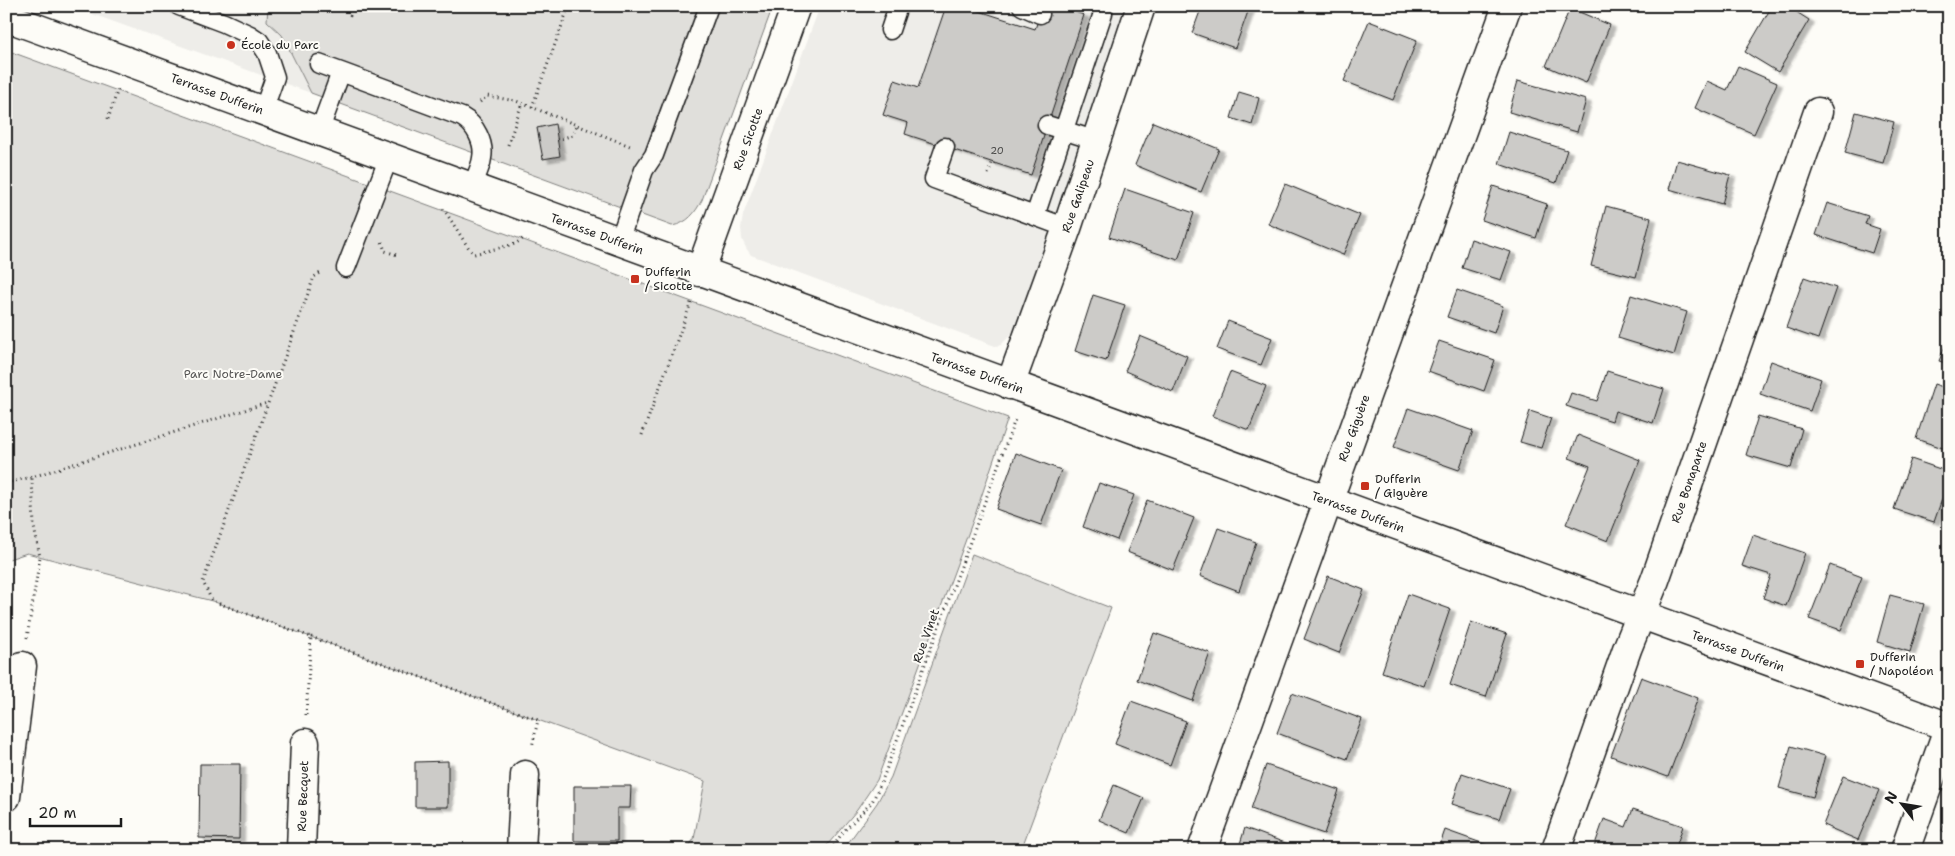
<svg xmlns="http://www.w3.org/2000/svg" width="1955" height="856" viewBox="0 0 1955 856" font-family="'Shantell Sans',sans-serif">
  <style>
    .built { fill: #eeede9 }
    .green { fill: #e0dfdb; stroke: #7e7e7c }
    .building { fill: #cccbc8; stroke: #1c1c1c; filter: url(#shadow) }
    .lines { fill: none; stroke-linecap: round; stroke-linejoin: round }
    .lane-casing { stroke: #1c1c1c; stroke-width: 21 }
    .street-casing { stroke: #1c1c1c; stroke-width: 31 }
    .secondary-casing { stroke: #1c1c1c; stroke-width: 31 }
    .path { stroke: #1c1c1c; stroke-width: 3; stroke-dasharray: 1 4; stroke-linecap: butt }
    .lane { stroke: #fdfcf7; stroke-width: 18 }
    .street { stroke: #fdfcf7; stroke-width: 28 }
    .secondary { stroke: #fdfcf7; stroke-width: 28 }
    .poi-dot { fill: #c8321e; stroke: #fdfcf7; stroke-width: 2 }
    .labels { text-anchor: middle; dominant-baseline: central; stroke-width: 4; stroke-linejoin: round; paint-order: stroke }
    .number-label { font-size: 10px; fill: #484847 }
    .poi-label { font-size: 12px; fill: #1c1c1c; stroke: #fdfcf7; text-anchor: start }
    .street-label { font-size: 12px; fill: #1c1c1c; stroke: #fdfcf7 }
    .park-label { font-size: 12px; fill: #575655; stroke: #fdfcf7 }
  </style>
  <defs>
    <filter id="shadow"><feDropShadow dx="5.5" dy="3" stdDeviation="1" flood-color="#0004"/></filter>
  </defs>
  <rect width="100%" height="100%" fill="#fdfcf7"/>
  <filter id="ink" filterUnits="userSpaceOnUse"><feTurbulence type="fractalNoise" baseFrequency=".02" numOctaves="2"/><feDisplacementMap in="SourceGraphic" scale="10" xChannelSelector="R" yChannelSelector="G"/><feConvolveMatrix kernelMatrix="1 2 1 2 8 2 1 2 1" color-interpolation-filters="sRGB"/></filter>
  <g filter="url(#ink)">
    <path class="built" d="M70 6H268L267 21 282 35 311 93Z
      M820 6H1124L1066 185 1015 330 1001 345 995 346 751 255 746 248 742 239 741 228 743 215Z"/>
    <path class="green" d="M268 6H773L702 200C695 213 688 223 672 226L311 93 282 35 267 21Z
      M6 50 1008 418 975 515 877 780 857 810 823 850H686L694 839 705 781 212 601 27 553 6 560Z
      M972 554 1111 608 1021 850H843L877 803 891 777Z"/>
    <path class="building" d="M946 6H964L1035 29 1043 6H1056L1084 15 1031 175 905 134 908 123 883 115 895 80 918 88Z
      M1202 6H1250L1235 48 1192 33Z
      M1772 6H1787L1809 20 1778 72 1745 52Z
      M1570 8 1610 25 1586 83 1546 66Z
      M1369 21 1417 40 1393 100 1344 81Z
      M1738 66 1777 83 1754 134 1695 108 1707 81 1727 90Z
      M1518 81 1586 100 1577 132 1509 112Z
      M1239 92 1259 98 1252 125 1231 118Z
      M1856 112 1894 122 1883 163 1845 153Z
      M1153 122 1219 149 1201 192 1135 165Z
      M555 124 560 156 543 159 537 128Z
      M1509 132 1567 150 1556 183 1499 164Z
      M1677 160 1730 175 1722 204 1669 189Z
      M1285 184 1360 215 1343 255 1268 224Z
      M1493 186 1547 204 1536 238 1482 220Z
      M1125 189 1194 213 1178 260 1109 237Z
      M1827 203 1868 216 1865 224 1880 229 1872 253 1816 235Z
      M1606 206 1651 218 1636 277 1591 266Z
      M1471 239 1511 252 1501 280 1462 268Z
      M1804 277 1836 288 1818 339 1786 328Z
      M1457 290 1503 306 1494 333 1447 317Z
      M1093 295 1125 305 1106 361 1075 351Z
      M1631 295 1687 312 1674 355 1618 338Z
      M1228 321 1272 338 1261 365 1217 349Z
      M1140 336 1187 356 1173 392 1125 371Z
      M1949 336V364L1939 361Z
      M1439 341 1495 360 1484 391 1428 371Z
      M1771 361 1821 379 1810 411 1760 394Z
      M1607 371 1664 389 1653 423 1615 411 1612 421 1566 406 1571 393 1597 401Z
      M1230 372 1266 386 1249 430 1212 416Z
      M1934 384 1949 389V450L1916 439Z
      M1408 408 1473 431 1459 470 1394 447Z
      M1530 411 1551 418 1541 448 1520 442Z
      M1758 416 1802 429 1791 468 1746 455Z
      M1578 435 1640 460 1608 541 1566 524 1590 466 1569 458Z
      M1016 453 1061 470 1041 525 996 509Z
      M1911 459 1949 472V479L1934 522 1894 509Z
      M1099 483 1134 495 1117 540 1083 527Z
      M1147 500 1194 518 1173 570 1127 552Z
      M1218 528 1256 542 1239 591 1200 576Z
      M1753 535 1805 553 1786 606 1763 598 1771 575 1742 566Z
      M1830 565 1862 577 1841 630 1809 619Z
      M1328 576 1364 590 1339 653 1304 639Z
      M1408 594 1450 609 1424 686 1382 672Z
      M1890 595 1924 604 1910 652 1877 642Z
      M1471 622 1507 634 1486 697 1450 685Z
      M1154 633 1210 653 1193 701 1137 680Z
      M1641 677 1698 698 1668 777 1611 756Z
      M1292 693 1362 719 1347 759 1277 733Z
      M1131 701 1186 721 1170 765 1115 744Z
      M1791 746 1825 756 1813 797 1779 788Z
      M448 761V807H415V762Z
      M200 764H240L239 839 199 838Z
      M1266 765 1339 790 1324 834 1251 809Z
      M1462 773 1510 789 1499 819 1452 804Z
      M1843 776 1879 790 1858 840 1823 825Z
      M1114 785 1144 798 1129 833 1099 820Z
      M574 786H631L630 808H617V841H574Z
      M1633 809 1683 826 1675 850H1593L1604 819 1626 827Z
      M1949 810V833L1942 831Z
      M1245 828 1304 850H1238Z
      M1445 830 1487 845 1486 850H1438Z"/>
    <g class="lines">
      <g class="lane-casing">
        <path id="lane" d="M179 6 224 23 250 35 259 41 267 53 275 77 263 111
          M1022 6 1040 14
          M890 30 898 6
          M319 64 341 72
          M1047 125 1097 141
          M319 132 341 72 462 117C475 124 485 143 482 158 481 168 475 178 471 188
          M945 147 934 179 1067 228
          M1035 216 1103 13
          M619 241 644 170 654 155 709 6
          M346 268 389 157"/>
      </g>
      <g class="street-casing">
        <path id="street" d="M700 272 796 6
          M1010 385 1067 228 1141 6
          M6 797 22 666
          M301 850 305 743
          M521 850 525 775
          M1202 850 1507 6
          M1556 850 1627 649 1655 580 1818 112
          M1905 850 1949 726"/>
      </g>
      <g class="secondary-casing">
        <path id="secondary" d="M6 17 1949 727"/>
      </g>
      <path class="path" d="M350 16 354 6
        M480 102 487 96 516 101 630 146
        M532 107 569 6
        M108 119 118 89
        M557 140 573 135 576 126
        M508 145 522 103
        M988 174 992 163
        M443 209C450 217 469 251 474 254L515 244 524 238
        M382 242 385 251 397 255
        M642 435 692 300
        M6 483 32 477 267 403
        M311 637 538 720 532 747
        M27 638 40 557 34 527 32 477
        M306 715 311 637 212 601 203 582 314 277 322 272
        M831 850 843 832 872 802 882 781 1016 417"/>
      <use href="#lane" class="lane"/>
      <use href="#street" class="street"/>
      <use href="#secondary" class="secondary"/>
    </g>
  </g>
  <g class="poi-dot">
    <circle cx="231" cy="45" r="5"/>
    <rect x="630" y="274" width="10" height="10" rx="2.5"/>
    <rect x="1360" y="481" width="10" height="10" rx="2.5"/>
    <rect x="1855" y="659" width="10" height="10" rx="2.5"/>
  </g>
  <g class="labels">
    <g class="number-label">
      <text x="997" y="150">20</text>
    </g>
    <g class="poi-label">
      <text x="241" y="45">École du Parc</text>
      <text x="645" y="272">Dufferin<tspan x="645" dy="14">/ Sicotte</tspan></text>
      <text x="1375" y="479">Dufferin<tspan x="1375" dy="14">/ Giguère</tspan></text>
      <text x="1870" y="657">Dufferin<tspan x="1870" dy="14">/ Napoléon</tspan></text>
    </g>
    <g class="street-label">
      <text transform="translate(217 94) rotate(20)">Terrasse Dufferin</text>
      <text transform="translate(748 139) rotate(-70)">Rue Sicotte</text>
      <text transform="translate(1078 196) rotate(-71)">Rue Galipeau</text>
      <text transform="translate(597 234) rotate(20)">Terrasse Dufferin</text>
      <text transform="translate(977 373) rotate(20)">Terrasse Dufferin</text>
      <text transform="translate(1354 428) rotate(-70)">Rue Giguère</text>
      <text transform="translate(1689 482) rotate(-71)">Rue Bonaparte</text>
      <text transform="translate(1358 512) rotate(20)">Terrasse Dufferin</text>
      <text transform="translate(926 636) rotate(-70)">Rue Vinet</text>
      <text transform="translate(1738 651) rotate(20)">Terrasse Dufferin</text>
      <text transform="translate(303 796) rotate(-88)">Rue Becquet</text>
    </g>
    <g class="park-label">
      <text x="233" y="374">Parc Notre-Dame</text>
    </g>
  </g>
  <rect width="1955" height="856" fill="none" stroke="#fdfcf7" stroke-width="25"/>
  <rect x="12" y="12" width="1930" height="831" fill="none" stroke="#1c1c1c" stroke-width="2" filter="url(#ink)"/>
  <g transform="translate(1902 804) rotate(301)" stroke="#fdfcf7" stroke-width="4" paint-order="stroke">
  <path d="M0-4L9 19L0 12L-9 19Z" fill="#1c1c1c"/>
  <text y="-8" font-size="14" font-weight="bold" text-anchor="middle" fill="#1c1c1c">N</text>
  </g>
  <path d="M30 818v8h91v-8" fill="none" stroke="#1c1c1c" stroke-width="2.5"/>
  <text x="38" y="818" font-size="15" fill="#1c1c1c" stroke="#fdfcf7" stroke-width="4" paint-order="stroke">20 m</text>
</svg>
